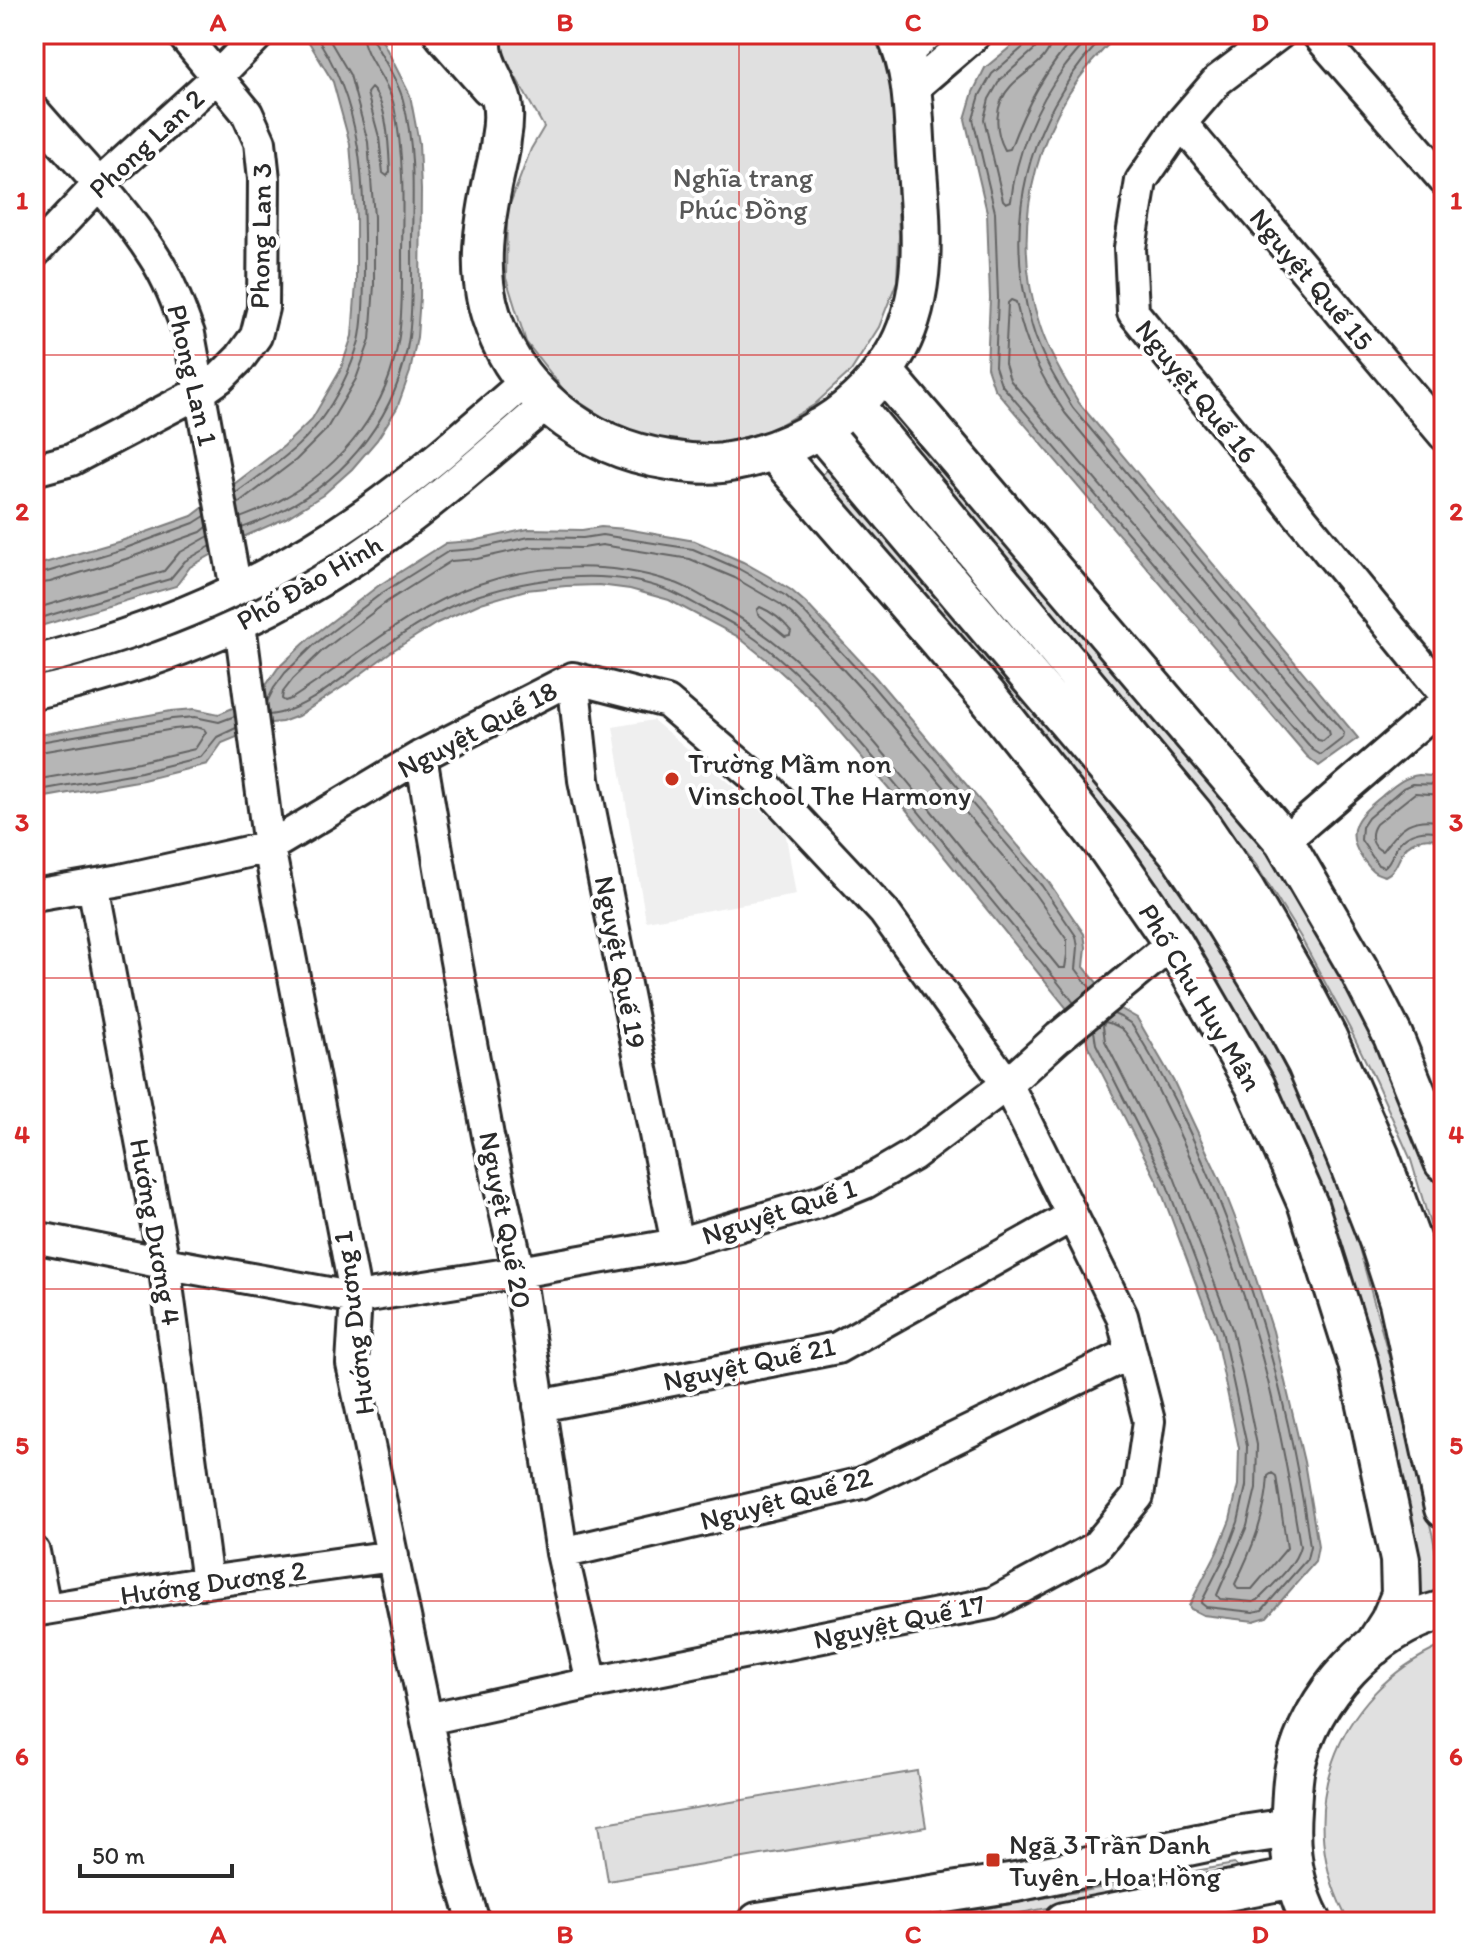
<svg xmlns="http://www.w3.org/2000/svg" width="1478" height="1956" viewBox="0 0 1478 1956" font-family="Itim,sans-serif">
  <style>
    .built { fill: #efefef }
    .green { fill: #e0e0e0; stroke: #868686; stroke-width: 2 }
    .water { fill: #b6b6b6; stroke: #7e7e7e; stroke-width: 2 }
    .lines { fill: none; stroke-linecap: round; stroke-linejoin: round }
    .shore { stroke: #636363; stroke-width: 2 }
    .minor-casing { stroke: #2b2b2b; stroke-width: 36 }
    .major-casing { stroke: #2b2b2b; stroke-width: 44 }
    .minor { stroke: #fff; stroke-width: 30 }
    .major { stroke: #fff; stroke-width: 38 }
    .grid { fill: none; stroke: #d62828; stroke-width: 2; stroke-opacity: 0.55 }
    .poi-dot { fill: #c8321e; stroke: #fff; stroke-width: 3 }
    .labels { text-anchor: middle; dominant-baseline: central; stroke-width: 8; stroke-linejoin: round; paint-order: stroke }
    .street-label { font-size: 28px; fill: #2b2b2b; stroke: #fff }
    .park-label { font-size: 28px; fill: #585858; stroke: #fff }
    .poi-label { font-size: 28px; fill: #2b2b2b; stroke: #fff; text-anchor: start }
    .neatline { fill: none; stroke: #d62828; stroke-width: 3 }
    .grid-label { font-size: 26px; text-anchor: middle; font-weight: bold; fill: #d62828 }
  </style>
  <rect width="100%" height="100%" fill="#fff"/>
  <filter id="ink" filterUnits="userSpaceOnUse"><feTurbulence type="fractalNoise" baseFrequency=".0125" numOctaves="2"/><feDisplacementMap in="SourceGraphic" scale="16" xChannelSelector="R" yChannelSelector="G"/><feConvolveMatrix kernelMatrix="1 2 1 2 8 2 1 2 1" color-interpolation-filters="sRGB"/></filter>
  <g filter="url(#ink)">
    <path class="built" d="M653 720 785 830 796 895 646 921 613 727Z"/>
    <path class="green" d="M506 34H881L892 69 899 236 897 281 879 327 851 371 814 405 771 430 722 443H672L623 430 567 394 526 342 506 278 507 212 531 149 544 127 503 55V40Z
      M889 406 1275 850 1420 1121 1444 1186V1271L1411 1160 1376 1082 1350 1029 1300 936 1256 865 1134 709 884 421V412Z
      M829 468 1080 750 1193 905 1246 995 1290 1077 1327 1157 1356 1237 1396 1382 1433 1537 1442 1587 1432 1597 1416 1591 1283 1118 818 479Z
      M1444 1645V1922H1349C1290 1817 1333 1692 1444 1645Z
      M917 1771 926 1827 608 1881 599 1824Z
      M1234 1864 1237 1867 1238 1871 1234 1875 969 1922H909Z"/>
    <path class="water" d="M304 34H379L410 95 419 143 421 190 420 297 417 337 410 372 397 408 377 440 352 469 323 495 286 518 241 538 190 567 176 586 34 628V566L121 541 192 516 284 446 312 419 340 371 352 336 356 284V217L350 144 333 82Z
      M1026 34H1120C1038 104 1006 224 1040 326 1049 354 1064 378 1079 403L1358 738 1319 766 1307 756 994 388 987 367 990 298 987 212 965 119 973 92 985 68Z
      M601 527 626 529 695 541 743 562 768 576 791 590 806 603 876 678 1048 881 1084 934 1086 947 1084 967 1116 1006 1137 1018 1174 1082 1221 1182 1241 1233 1273 1331 1304 1462 1318 1546 1315 1562 1267 1617 1254 1621 1228 1618 1203 1615 1191 1609 1189 1606 1218 1550 1230 1520 1238 1485 1239 1448 1215 1334 1158 1183 1088 1046 1085 1031 892 792 813 701 772 664 737 636 669 600 630 589 599 585 566 586 526 590 481 603 437 623 392 651 350 682 298 716 282 722 271 723 222 743 207 764 143 780 34 799V736L171 711 195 709 219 714 263 695 267 684 278 668 310 638 378 586 446 543 473 541 528 529 582 530Z
      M1419 775 1444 777V844C1433 834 1413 838 1404 850 1397 861 1397 870 1385 876 1371 872 1371 869 1362 858 1342 829 1360 814 1382 796 1394 786 1403 777 1419 775Z"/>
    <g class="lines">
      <path class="shore" d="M1030 34 1028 43 992 74 980 95 973 119 995 212 998 298 995 366 1001 384 1313 750 1321 755 1343 738 1344 733 1073 408C1057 382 1040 355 1032 326 1008 246 1018 162 1062 91 1074 70 1090 50 1108 34
        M1040 34 1039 43 1035 49 1000 80 989 99 984 119 1003 200 1006 203 1011 201C1016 154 1036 105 1064 68 1073 56 1083 45 1093 34
        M1052 34C1052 61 1027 69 1011 86 994 104 994 130 1005 150L1010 149C1027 103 1045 71 1077 34
        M371 88C388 103 389 149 390 172L387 176 383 173 379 137 367 93Z
        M1011 300 1016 302C1026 347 1040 375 1065 413L1329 731 1330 735 1323 741 1318 740 1010 380 1005 364 1008 303Z
        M236 493C262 474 300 449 319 422 336 399 351 369 359 341 364 321 364 289 364 268 365 189 363 100 314 34
        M238 504 296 460 326 430 356 379 370 340 374 285V217L368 142 350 75 326 34
        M240 518C253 513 267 508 279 501 343 466 389 409 399 336 403 308 402 279 402 251 403 202 404 154 394 106 389 81 364 58 362 34
        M242 528C255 523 269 518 281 511 349 477 399 412 409 337 413 305 412 272 412 239 413 193 415 145 403 100 398 80 383 59 373 40L372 34
        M602 545 690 559 735 578 759 592 780 604 794 616 862 690 1034 893 1067 940V955L1065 968H1059C1013 911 967 855 921 798 891 762 858 721 826 688 791 652 750 621 705 598 694 592 684 585 672 582 609 561 539 563 476 585 407 609 351 661 291 699L285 701 282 699 283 692 293 679 322 651 388 601 451 561 477 559 530 547 583 548Z
        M34 574 47 572 123 549 194 523 205 516
        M34 584 50 582 126 559 201 532 207 527
        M760 607C772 612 783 621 791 631L790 635 785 636 758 614 757 610Z
        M34 609 164 571 179 553 209 536
        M34 620 170 579 185 561 211 546
        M267 702 274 688 285 673 315 644 382 593 449 551 475 549 529 537 583 538 602 535 693 549 739 569 764 583 786 596 801 609 870 683 1042 886 1076 936 1078 947 1076 969 1091 989
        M269 715C309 711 354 667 387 645 414 626 450 603 483 594 543 576 612 568 672 592 681 596 690 601 699 606 713 613 728 621 741 629 787 659 824 701 859 741 887 773 914 806 941 839 985 893 1031 947 1074 1003
        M34 743 172 719 195 717 219 722 235 716
        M34 753 174 729 195 727 204 729 206 732 195 749 139 762 34 780
        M1444 785 1412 784 1403 788 1368 818 1362 827 1361 840 1378 865 1384 867C1391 862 1392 854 1397 846 1408 830 1427 828 1444 833
        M34 791 141 772 201 757 217 737 236 728
        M1444 795 1415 793 1376 824C1369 834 1371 846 1382 851 1401 827 1410 815 1444 822
        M1105 1022C1111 1023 1117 1026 1122 1029 1134 1039 1154 1082 1162 1098 1200 1174 1233 1254 1256 1336 1276 1405 1289 1476 1300 1546 1295 1567 1272 1585 1258 1600L1253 1602 1220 1599 1217 1595 1247 1526 1256 1488 1257 1445 1248 1401 1232 1329 1174 1177 1105 1041 1103 1026Z
        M1094 1031 1096 1044 1165 1180 1222 1331 1247 1446 1246 1486 1238 1522 1226 1554 1201 1603 1206 1607 1253 1612 1262 1610 1307 1559 1310 1546C1288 1392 1244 1241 1175 1101 1164 1080 1153 1058 1140 1038 1137 1033 1134 1027 1130 1023 1125 1019 1119 1016 1114 1014
        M1272 1473 1276 1476 1287 1548 1252 1589H1238L1235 1584C1252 1550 1266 1515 1268 1476Z"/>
      <g class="minor-casing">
        <path id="minor" d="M1279 34 1218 80 1181 123 1141 181 1130 248 1133 312 1444 693
          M1317 34 1444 180
          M904 55 928 34
          M911 90 976 34
          M34 111C74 158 120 203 153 255 169 279 179 307 189 334L236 589
          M1181 123 1444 435
          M34 253 98 185 218 76 259 34
          M34 470 71 460 200 392 221 377 240 358 256 336 263 308 264 179 260 142 247 113 182 34
          M240 624 269 847 356 1298 352 1364 458 1869 474 1922
          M34 661C156 631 263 585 366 513 422 473 474 426 526 381
          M573 678 584 780 677 1244
          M34 693C148 669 261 623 358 557 425 511 485 457 547 404
          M421 756 452 939 488 1136 519 1272 562 1553 592 1683
          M1284 841 1444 703
          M93 885 164 1263 207 1582
          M34 895 121 880 269 847 421 756 573 678 667 702 769 789 884 912 1007 1084 1122 1316 1149 1421 1138 1496 1095 1548 993 1603 592 1683 427 1719
          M34 1237 164 1263 356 1298 519 1272 677 1244 819 1202 865 1183 913 1155 1007 1084 1059 1037 1173 943
          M539 1406 837 1348 1072 1216
          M34 1552 45 1608
          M562 1553 862 1483 1131 1353
          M34 1611 207 1582 393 1556"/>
      </g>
      <g class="major-casing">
        <path id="major" d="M444 34 490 86
          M483 34C477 59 496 79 502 102 504 113 503 128 501 139 500 154 495 170 492 186 484 225 478 266 488 305 510 391 584 447 669 460 686 463 706 465 723 463 795 452 863 412 898 348 927 293 922 229 917 170 913 125 916 76 896 34
          M884 372 1284 841 1358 968 1393 1036 1444 1162
          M853 404 1194 815 1245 890 1296 978 1327 1037 1380 1157 1425 1279 1444 1361
          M819 428 1178 852 1212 902 1278 1010 1307 1064 1348 1161 1380 1243 1399 1302 1444 1508
          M774 451 987 696 1108 849 1173 943 1255 1085 1308 1205 1358 1363 1400 1560 1401 1595 1390 1621 1374 1646
          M758 1922 1016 1882 1236 1836 1289 1828
          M1064 1922 1295 1878
          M1312 1922C1293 1887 1288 1849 1291 1810 1292 1796 1292 1781 1295 1767 1311 1696 1373 1628 1444 1610"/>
      </g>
      <use href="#minor" class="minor"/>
      <use href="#major" class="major"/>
    </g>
  </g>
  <path class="grid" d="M392 34V1922M739 34V1922M1086 34V1922M34 355H1444M34 667H1444M34 978H1444M34 1289H1444M34 1601H1444"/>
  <g class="poi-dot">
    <circle cx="672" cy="779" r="8"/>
    <rect x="985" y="1852" width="16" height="16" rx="4"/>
  </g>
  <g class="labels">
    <g class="street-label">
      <text transform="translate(146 143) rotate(-43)">Phong Lan 2</text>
      <text transform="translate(260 236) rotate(-89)">Phong Lan 3</text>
      <text transform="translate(1312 279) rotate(50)">Nguyệt Quế 15</text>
      <text transform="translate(193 375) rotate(77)">Phong Lan 1</text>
      <text transform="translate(1197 391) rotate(51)">Nguyệt Quế 16</text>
      <text transform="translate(309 582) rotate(-30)">Phố Đào Hinh</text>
      <text transform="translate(477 729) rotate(-28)">Nguyệt Quế 18</text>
      <text transform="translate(621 962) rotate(79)">Nguyệt Quế 19</text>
      <text transform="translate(1201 997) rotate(59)">Phố Chu Huy Mân</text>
      <text transform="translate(779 1211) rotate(-18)">Nguyệt Quế 1</text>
      <text transform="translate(506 1220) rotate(79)">Nguyệt Quế 20</text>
      <text transform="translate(156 1232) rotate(80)">Hướng Dương 4</text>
      <text transform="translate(353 1323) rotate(-97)">Hướng Dương 1</text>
      <text transform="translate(749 1363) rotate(-12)">Nguyệt Quế 21</text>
      <text transform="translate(786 1498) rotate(-15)">Nguyệt Quế 22</text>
      <text transform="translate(213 1582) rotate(-8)">Hướng Dương 2</text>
      <text transform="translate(899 1621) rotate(-12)">Nguyệt Quế 17</text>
    </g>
    <g class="park-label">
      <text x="743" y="177">Nghĩa trang<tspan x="743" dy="32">Phúc Đồng</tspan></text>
    </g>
    <g class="poi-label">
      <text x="688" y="763">Trường Mầm non<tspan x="688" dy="32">Vinschool The Harmony</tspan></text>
      <text x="1009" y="1844">Ngã 3 Trần Danh<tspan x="1009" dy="32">Tuyên - Hoa Hồng</tspan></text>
    </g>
  </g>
  <rect width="1478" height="1956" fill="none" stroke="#fff" stroke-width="88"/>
  <path d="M80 1864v12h152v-12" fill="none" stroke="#2b2b2b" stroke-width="4"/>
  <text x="92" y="1864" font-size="24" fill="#2b2b2b" stroke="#ffffff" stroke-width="6" paint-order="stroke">50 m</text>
  <rect x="44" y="44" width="1390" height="1868" class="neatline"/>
  <g class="grid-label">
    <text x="218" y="31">A</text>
    <text x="565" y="31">B</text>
    <text x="913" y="31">C</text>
    <text x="1260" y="31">D</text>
    <text x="22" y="209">1</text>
    <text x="1456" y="209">1</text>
    <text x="22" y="520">2</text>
    <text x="1456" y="520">2</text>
    <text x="22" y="831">3</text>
    <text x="1456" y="831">3</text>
    <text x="22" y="1143">4</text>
    <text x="1456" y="1143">4</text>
    <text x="22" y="1454">5</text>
    <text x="1456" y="1454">5</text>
    <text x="22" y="1765">6</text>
    <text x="1456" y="1765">6</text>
    <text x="218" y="1943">A</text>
    <text x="565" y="1943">B</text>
    <text x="913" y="1943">C</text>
    <text x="1260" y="1943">D</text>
  </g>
</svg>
